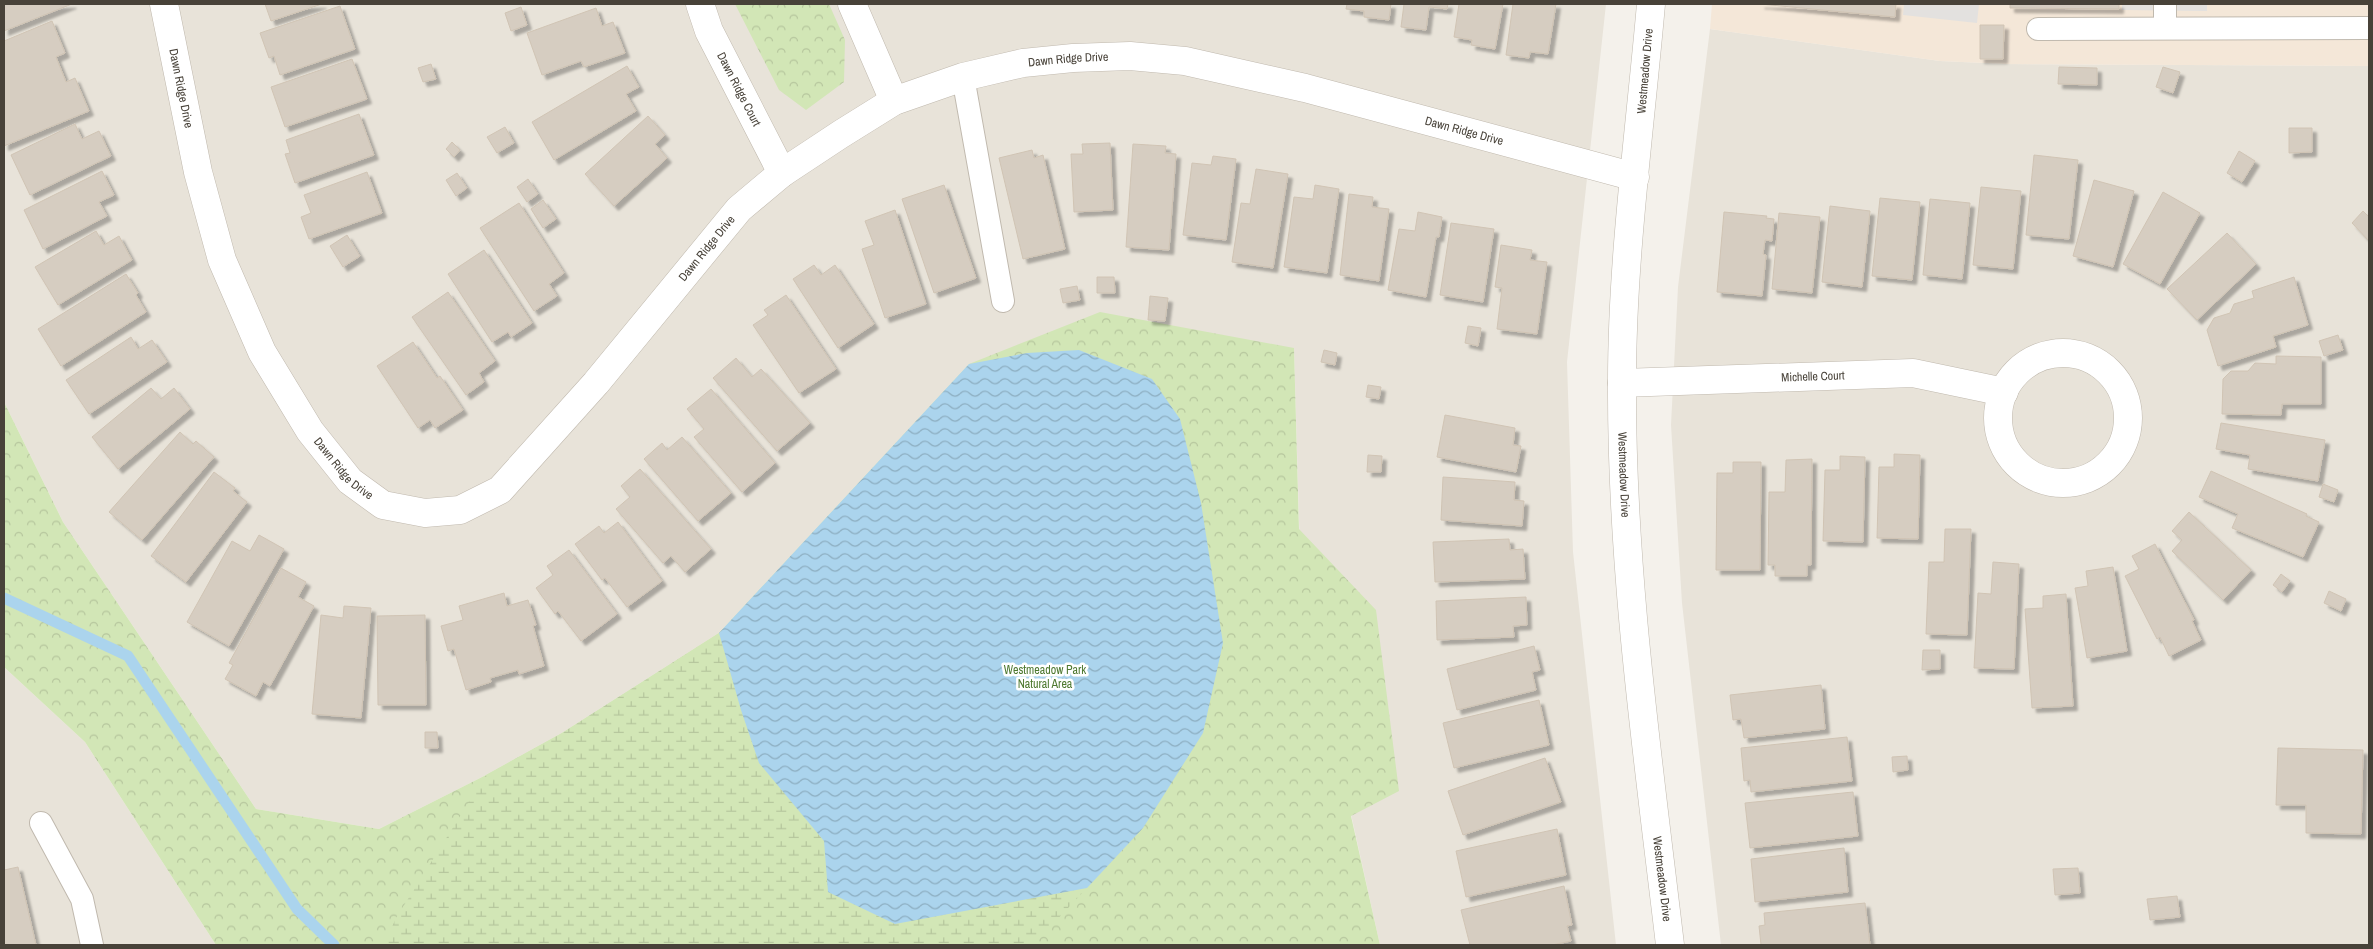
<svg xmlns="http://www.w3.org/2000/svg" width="2373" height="949" viewBox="0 0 2373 949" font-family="'Archivo Narrow',sans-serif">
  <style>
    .residential { fill: #e8e3d9 }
    .commercial { fill: #f4e7d8 }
    .forest { fill: url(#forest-crowns) }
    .wetland { fill: url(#wetland-marsh) }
    .parking { fill: #e3e1df }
    .water { fill: url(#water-waves) }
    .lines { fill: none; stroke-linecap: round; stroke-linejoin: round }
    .stream { stroke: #abd4ed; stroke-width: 11 }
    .building { fill: #d6cdc1; stroke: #d0c4b4; filter: url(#shadow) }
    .lane-casing { stroke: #c0b9ae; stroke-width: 24 }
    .street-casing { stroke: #c0b9ae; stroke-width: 29 }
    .lane { stroke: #fff; stroke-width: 22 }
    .street { stroke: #fff; stroke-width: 28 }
    .labels { text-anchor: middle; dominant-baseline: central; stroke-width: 5; stroke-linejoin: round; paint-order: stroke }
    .street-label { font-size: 12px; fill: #484239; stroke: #fff }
    .park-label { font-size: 12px; fill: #4d782f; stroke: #fff }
  </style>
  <defs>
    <pattern id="forest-crowns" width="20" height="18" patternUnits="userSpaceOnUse" patternTransform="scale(1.25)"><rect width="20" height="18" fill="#d2e6b6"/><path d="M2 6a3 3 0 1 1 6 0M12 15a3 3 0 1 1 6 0" fill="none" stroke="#b6c69d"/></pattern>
    <pattern id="wetland-marsh" width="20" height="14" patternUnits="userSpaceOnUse" patternTransform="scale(1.25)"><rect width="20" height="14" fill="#d2e6b6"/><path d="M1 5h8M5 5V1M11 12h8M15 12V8" fill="none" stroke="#b6c69d"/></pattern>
    <pattern id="water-waves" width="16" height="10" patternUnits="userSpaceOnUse" patternTransform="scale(1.25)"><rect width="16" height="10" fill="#abd4ed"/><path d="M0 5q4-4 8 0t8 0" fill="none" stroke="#8daec1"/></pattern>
    <filter id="shadow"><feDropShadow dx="4.5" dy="4.5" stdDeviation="1" flood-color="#0004"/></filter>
  </defs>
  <rect width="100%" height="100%" fill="#f4f1eb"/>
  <path class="residential" d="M4 4H1606L1567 362 1573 552 1616 945H1380L1301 589 1294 348 969 364 719 633 562 733 486 775 379 829 256 809 63 522 4 402Z
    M1710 29 1940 61 2006 64 2369 66V945H1721L1682 603 1671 425 1678 287Z
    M4 667 85 742 216 945H4Z"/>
  <path class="commercial" d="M1712 4H2369V66L2006 64 1940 61 1710 29Z"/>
  <path class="forest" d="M735 4H829L845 40 844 82 806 110 779 90Z
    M1100 312 1294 348 1299 529 1376 610 1399 791 1351 816 1380 945H216L85 742 4 667V402L63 522 256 809 379 829 486 775 562 733 719 633 969 364Z"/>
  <path class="wetland" d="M719 633 741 710 759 763 824 841 828 892 895 924 1087 888 1033 945H384L396 918 486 775 562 733Z"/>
  <path class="parking" d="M1904 4H1979L1977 23 1903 15Z
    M2122 4H2207V11L2122 10Z"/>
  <path class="water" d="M1079 350 1152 379 1180 419 1201 503 1223 643 1203 733 1143 828 1087 888 895 924 828 892 824 841 759 763 741 710 719 633 969 364 1027 353Z"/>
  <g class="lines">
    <path class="stream" d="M4 598 128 656 297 909 334 945"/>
  </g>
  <path class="building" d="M4 4H72L4 31Z
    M265 4H322L271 21Z
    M1347 4H1391L1389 20 1364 17V11L1346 9Z
    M1404 4H1448L1447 9 1429 7 1426 30 1401 27Z
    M1459 4H1503L1495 49 1471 45 1472 40 1454 37Z
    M1513 4H1556L1548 54 1530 52 1529 58 1506 55Z
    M1760 4H1896L1895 17Z
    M2010 4H2119V9L2010 8Z
    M340 6 355 49 280 75 274 56 269 58 260 33Z
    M521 7 527 25 511 31 505 13Z
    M596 8 602 26 613 22 625 53 584 67 581 61 542 75 527 33Z
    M52 21 65 53 56 57 66 82 75 78 89 111 4 146V41Z
    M1980 25H2004L2003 59H1980Z
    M352 59 367 99 285 127 271 87Z
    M431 64 436 79 423 82 418 68Z
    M627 66 639 87 626 94 636 111 554 160 532 122Z
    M2059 67 2097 68V85L2058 84Z
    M2163 67 2180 72 2173 93 2156 87Z
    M359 114 374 155 295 183 285 154 290 153 286 140Z
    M648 116 665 135 655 144 667 158 614 206 585 174Z
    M75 124 82 139 99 131 111 156 30 195 11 155Z
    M505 127 514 143 497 153 487 137Z
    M2289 128H2312V152L2289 153Z
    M452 142 460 150 454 157 446 149Z
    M1110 143 1113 210 1074 212 1071 154H1083L1082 144Z
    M1133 144 1166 146 1165 153 1176 154 1169 250 1126 247Z
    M1032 150 1034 158 1043 155 1065 249 1023 259 999 158Z
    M2239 151 2255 161 2242 182 2227 173Z
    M2034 155 2078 160 2069 239 2026 235Z
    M1213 156 1236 159 1226 240 1183 235 1192 163 1211 165Z
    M1256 169 1288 174 1273 268 1232 262 1241 203 1250 204Z
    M102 171 114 195 99 202 107 216 43 249 24 210Z
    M367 172 382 213 309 239 301 217 311 213 304 195Z
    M457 173 467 188 456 196 446 180Z
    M528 179 538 194 527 202 517 187Z
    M2094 180 2134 191 2113 267 2073 256Z
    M944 185 976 278 934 293 902 199Z
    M1315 185 1339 189 1327 273 1284 267 1294 197 1313 199Z
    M1981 187 2021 191 2013 269 1973 265Z
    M2163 192 2200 213 2160 284 2123 264Z
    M1349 194 1373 197 1372 207 1389 209 1379 281 1340 275Z
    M1880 198 1920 202 1912 280 1872 276Z
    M1930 199 1970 203 1962 279 1923 275Z
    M543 200 556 219 543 228 531 209Z
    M519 203 564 273 549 284 557 296 534 311 480 228Z
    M1830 206 1870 211 1862 287 1822 282Z
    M895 210 926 304 885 318 862 249 874 245 865 221Z
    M2363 211 2369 217V241L2352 223Z
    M1418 212 1442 217 1439 237H1436L1426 297 1388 290 1399 229 1415 231Z
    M1724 212 1767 216 1766 218 1774 219 1772 241 1765 240 1763 254 1766 255 1762 296 1717 292Z
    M1779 213 1820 217 1812 293 1772 289Z
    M1451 223 1494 229 1483 302 1440 295Z
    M96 231 104 245 119 236 132 260 58 305 35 267Z
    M2227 233 2256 264 2197 320 2167 289Z
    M347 235 360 256 343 267 330 246Z
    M1501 245 1532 250 1530 260 1547 262 1537 334 1497 329 1502 288 1495 287Z
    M484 250 532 323 511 337 508 332 492 342 448 274Z
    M814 265 821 275 835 265 874 324 838 348 793 279Z
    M126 274 138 293 136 295 146 312 61 366 38 329Z
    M1097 277H1114L1115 293H1097Z
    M2294 277 2308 325 2273 336 2276 347 2218 366 2207 330 2214 318 2230 313 2234 304 2254 298 2252 291Z
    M1077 286 1080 300 1063 303 1060 289Z
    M448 292 495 361 479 373 484 382 466 395 412 317Z
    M786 295 836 369 799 393 753 325 768 315 764 310Z
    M1150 296 1168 298 1165 321 1148 320Z
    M1468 326 1481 328 1478 346 1465 343Z
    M2338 335 2343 350 2324 356 2319 341Z
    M131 337 138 349 152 340 167 362 89 414 66 380Z
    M413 342 437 378 440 376 463 410 435 428 430 420 418 428 377 366Z
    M1324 350 1337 353 1335 365 1321 362Z
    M2276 356 2321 357V404H2282L2281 415 2222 414 2223 379 2231 371H2248L2255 363 2276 364Z
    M736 358 752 377 761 369 810 423 777 451 713 378Z
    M1368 385 1381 387 1379 399 1366 397Z
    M151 388 161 399 174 388 190 409 118 469 92 437Z
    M711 389 775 463 742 492 694 437 704 429 687 409Z
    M1445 415 1515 428 1513 445 1521 446 1516 472 1437 457Z
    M2221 423 2325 440 2318 481 2248 469 2250 455 2216 449Z
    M180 432 193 444 196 441 214 457 142 540 109 512Z
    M682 437 731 493 698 521 644 459 662 443 667 450Z
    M1894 454 1920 455 1918 539 1877 538 1879 467H1894Z
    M1368 455 1382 456 1381 472H1367Z
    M1840 456 1865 457 1863 542 1823 541 1825 470H1840Z
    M1812 459 1811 565H1807V576H1775V565H1768L1769 492H1785L1786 460Z
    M1733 462H1761L1760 570H1716L1717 473H1733Z
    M640 469 711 549 685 572 671 556 663 563 616 509 630 497 621 486Z
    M2211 471 2307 514 2306 516 2319 522 2303 557 2232 528 2238 514 2199 497Z
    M214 472 235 488 233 491 247 502 186 582 151 556Z
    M1443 477 1515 482 1514 500 1524 501 1522 526 1441 520Z
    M2323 484 2338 490 2334 502 2319 497Z
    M2189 512 2251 570 2223 600 2172 551 2182 540 2172 531Z
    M618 522 662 581 627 607 605 578 602 580 575 544 599 526 604 533Z
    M1945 529H1971L1967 635 1926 634 1929 562H1944Z
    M259 535 284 549 229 646 187 622 232 541 250 551Z
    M1509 539 1510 550 1523 549 1525 579 1435 582 1433 542Z
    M2155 544 2194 620 2192 621 2201 640 2169 656 2160 637 2157 639 2125 576 2139 569 2132 556Z
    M569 550 617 614 581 641 558 611 555 614 536 588 553 575 547 566Z
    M1993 562 2019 564 2014 669 1974 668 1978 593 1991 594Z
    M2113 567 2127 651 2087 658 2075 588 2088 586 2086 571Z
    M281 568 306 582 298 597 314 606 270 686 263 682 256 696 225 679 233 665 229 663Z
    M2281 574 2290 581 2282 592 2273 585Z
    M2329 591 2346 599 2341 611 2324 603Z
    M504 593 507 606 528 600 536 625 533 626 544 666 519 674 518 670 490 678 491 682 466 690 454 649 448 651 441 626 463 620 459 606Z
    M2066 594 2073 706 2032 708 2025 609 2043 608V596Z
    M1526 597 1527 625 1513 626 1514 637 1437 640 1436 601Z
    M344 606 371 608 361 718 312 714 321 615 343 618Z
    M425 615 426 705H378L377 616Z
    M1534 646 1540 670 1532 672 1536 690 1457 710 1447 669Z
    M1923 650H1940V669L1922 670Z
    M1821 685 1825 729 1744 738 1741 719 1733 720 1730 695Z
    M1539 700 1549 745 1454 768 1443 723Z
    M425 732H437L438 748H425Z
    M1847 737 1852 781 1751 792 1750 780 1744 781 1741 748Z
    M2278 748 2363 750 2361 834 2306 833V805H2276Z
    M1907 756 1908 770 1893 772 1892 757Z
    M1545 758 1561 802 1463 835 1448 791Z
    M1853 792 1858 836 1750 848 1745 803Z
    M1557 829 1566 875 1466 897 1456 851Z
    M1844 848 1848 892 1755 902 1751 859Z
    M18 867 36 945H4V870Z
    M2078 868 2080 893 2055 895 2053 869Z
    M1564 886 1572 925 1567 926 1571 941 1552 945H1470L1461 910Z
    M2177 896 2180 917 2150 920 2147 899Z
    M1865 903 1870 945H1761L1759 926 1765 925 1764 913Z"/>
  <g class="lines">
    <g class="lane-casing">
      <path id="lane" d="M2165 28V4
        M2038 29 2369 28
        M963 77 1003 301
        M41 823 82 899 92 945"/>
    </g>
    <g class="street-casing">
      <g id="street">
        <path id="s1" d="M164 4 198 172 222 260 262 352 310 431 350 481 383 505 425 513 460 510 500 490 596 383 739 209 782 173 841 134 894 101 963 77 1023 63 1073 58 1130 56 1185 61 1305 88 1635 177"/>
        <path id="s2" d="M700 4 709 31 782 173"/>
        <path d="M852 4 894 101"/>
        <path id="s3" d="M1651 4C1640 130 1622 256 1622 382 1621 571 1648 758 1670 945"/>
        <circle cx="2063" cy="418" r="65"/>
        <path id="s4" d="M1622 383 1913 373 2004 392"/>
      </g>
    </g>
    <use href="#lane" class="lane"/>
    <use href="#street" class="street"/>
  </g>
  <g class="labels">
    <g class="street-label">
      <text stroke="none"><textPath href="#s1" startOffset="1421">Dawn Ridge Drive</textPath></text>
      <text transform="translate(1645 71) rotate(-85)">Westmeadow Drive</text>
      <text stroke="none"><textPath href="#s1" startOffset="86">Dawn Ridge Drive</textPath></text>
      <text stroke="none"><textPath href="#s2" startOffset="94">Dawn Ridge Court</textPath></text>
      <text stroke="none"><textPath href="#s1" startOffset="1826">Dawn Ridge Drive</textPath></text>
      <text stroke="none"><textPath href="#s1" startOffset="1001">Dawn Ridge Drive</textPath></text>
      <text stroke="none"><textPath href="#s4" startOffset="191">Michelle Court</textPath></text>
      <text stroke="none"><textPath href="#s1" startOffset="506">Dawn Ridge Drive</textPath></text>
      <text stroke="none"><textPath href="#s3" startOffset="472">Westmeadow Drive</textPath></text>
      <text stroke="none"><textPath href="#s3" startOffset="878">Westmeadow Drive</textPath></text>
    </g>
    <g class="park-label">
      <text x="1045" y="670">Westmeadow Park<tspan x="1045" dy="14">Natural Area</tspan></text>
    </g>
  </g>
  <rect width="2373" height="949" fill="none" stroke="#484239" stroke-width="10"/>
</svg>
